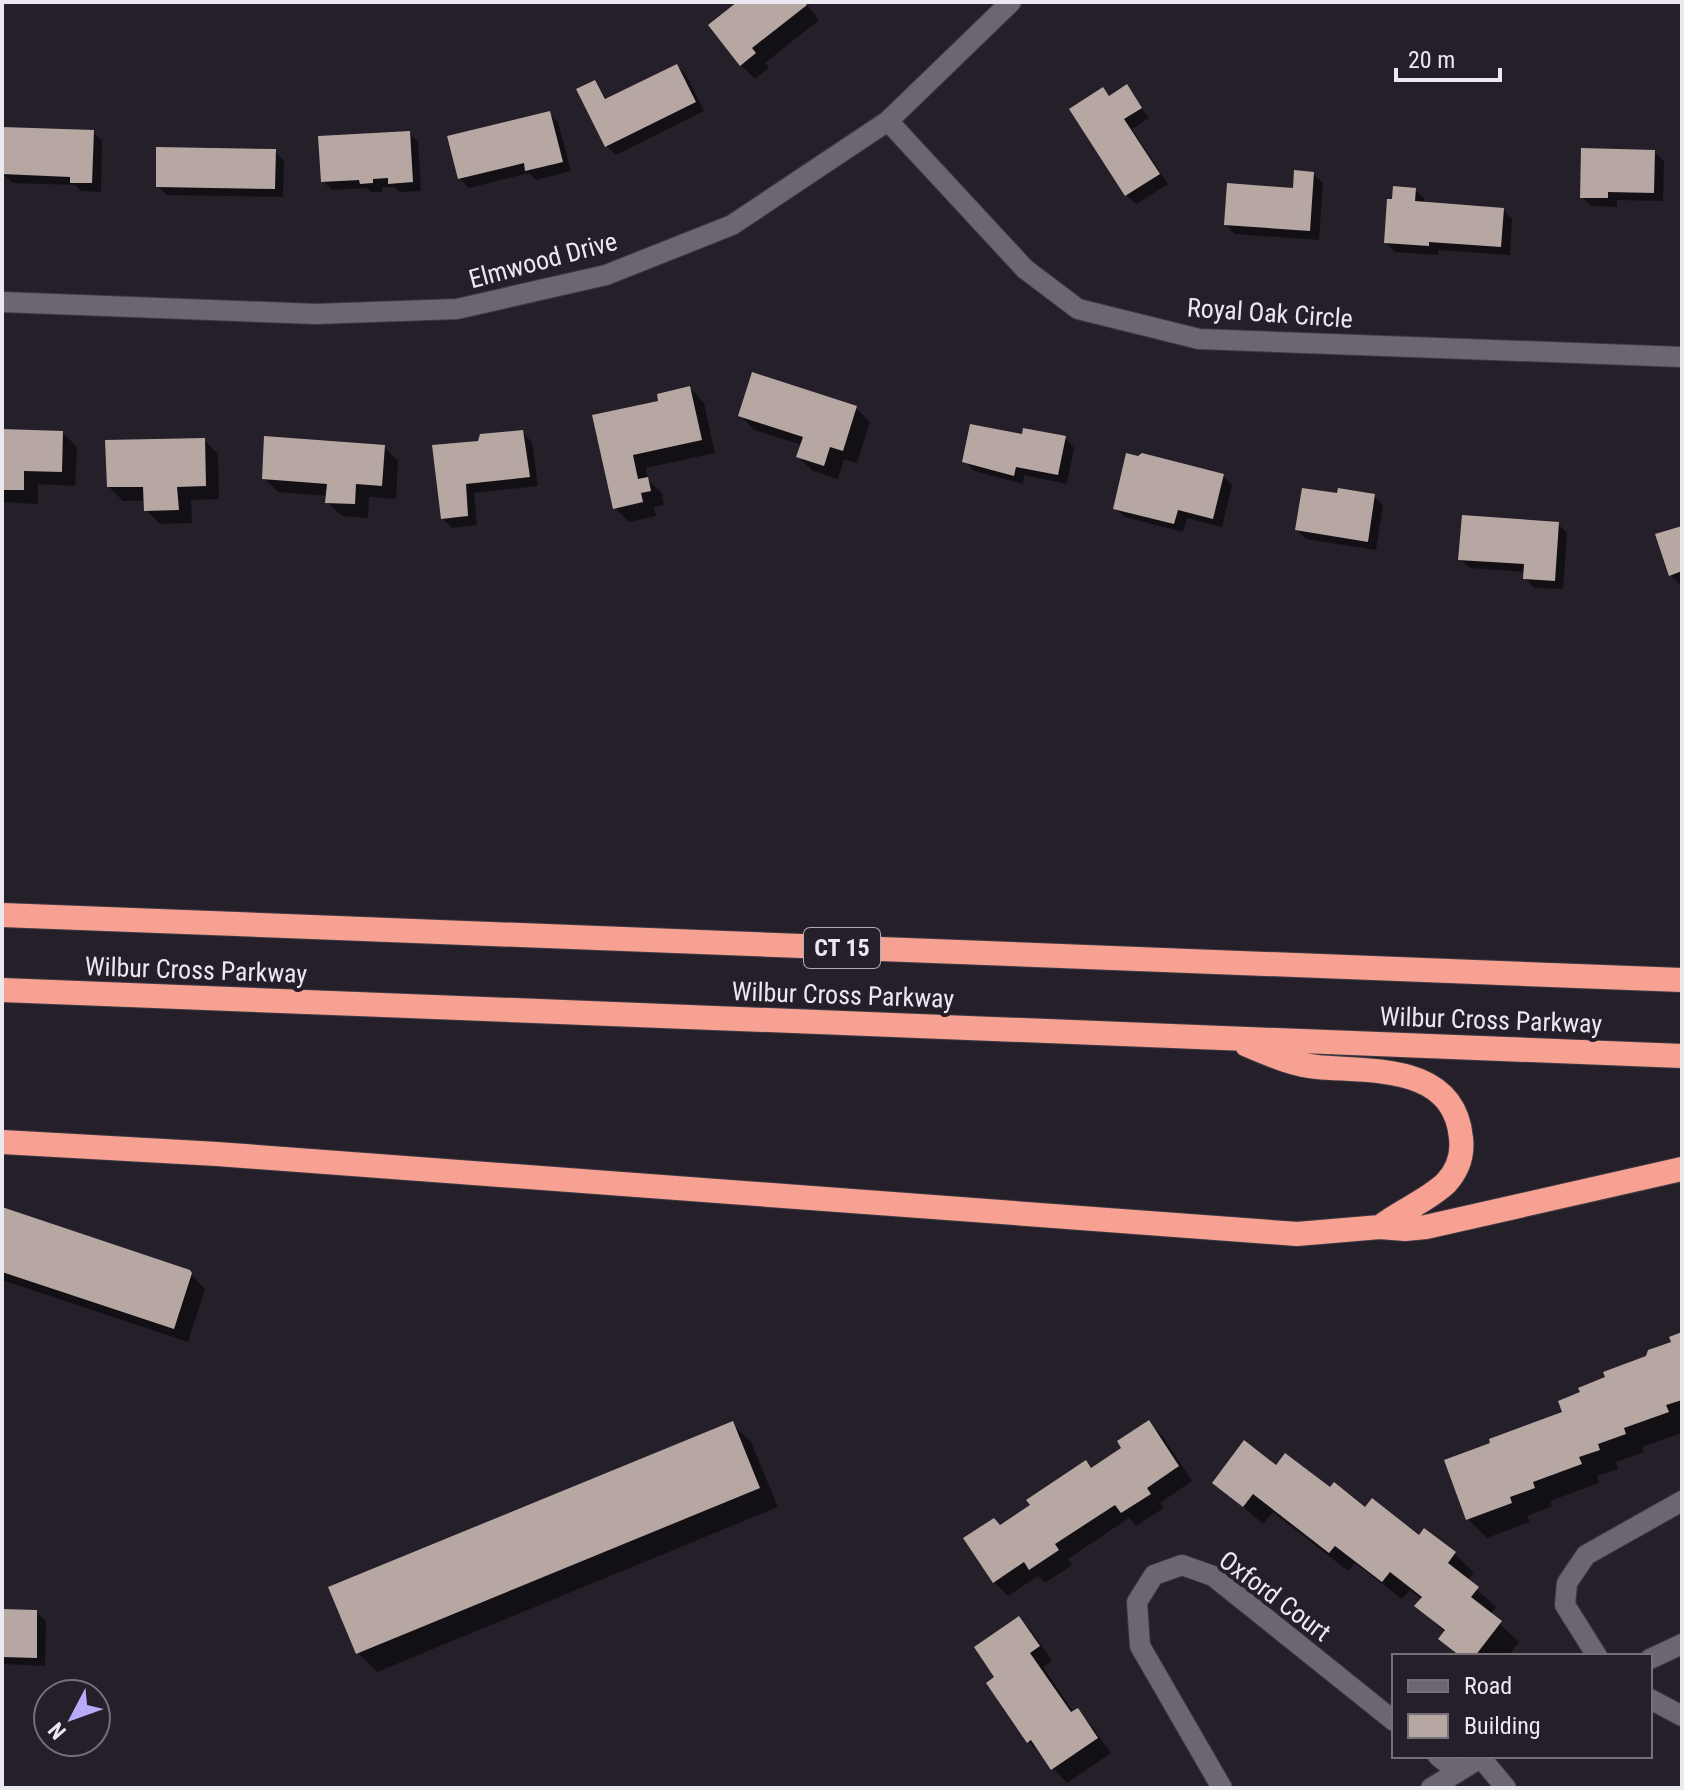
<svg xmlns="http://www.w3.org/2000/svg" width="1684" height="1790" viewBox="0 0 1684 1790" font-family="'Roboto Condensed',sans-serif">
  <style>
    .shadow { fill: #0007 }
    .building { fill: #b7a7a2 }
    .lines { fill: none; stroke-linecap: round; stroke-linejoin: round }
    .minor-casing { stroke: #3e3942; stroke-width: 22 }
    .motorway-casing { stroke: #3e3942; stroke-width: 26 }
    .minor { stroke: #6c6672; stroke-width: 20 }
    .motorway { stroke: #f7a193; stroke-width: 24 }
    .labels { text-anchor: middle; dominant-baseline: central; stroke-width: 8; stroke-linejoin: round; paint-order: stroke }
    .shield { fill: #241f29; stroke: #afacb4; stroke-width: 2 }
    .shield-label { font-size: 24px; font-weight: bold; fill: #ebe8ef }
    .street-label { font-size: 26px; fill: #ebe8ef; stroke: #241f29 }
  </style>
  <rect width="100%" height="100%" fill="#241f29"/>
  <path class="shadow" d="M741 2H805L819 20 765 63 769 68 755 79 741 65Z
    M677 66 686 75 704 111 616 155 606 146 595 83 608 100Z
    M1126 87 1149 118 1132 129 1168 184 1136 204 1126 195 1072 110 1103 89 1111 97Z
    M549 113 558 122 571 171 536 180 529 173 469 188 459 178Z
    M93 132 102 141 101 192 81 191 75 185 12 183 3 173Z
    M409 133 418 142 421 191 400 192 394 187H382V192H371L367 188 332 190 323 181Z
    M275 151 284 161 283 197 167 195 158 186Z
    M1654 152 1664 161 1663 201 1617 200V207L1591 206 1582 197Z
    M1313 174 1323 183 1319 240 1235 234 1226 225 1295 190Z
    M1415 190 1425 199 1424 204 1503 209 1512 219 1510 255 1438 250V255L1395 252 1386 242Z
    M690 388 704 403 715 453 646 468 648 480 662 493 664 505 654 507 656 516 629 522 615 508 595 417 661 402Z
    M856 408 870 422 857 463 844 459 838 479 813 471 798 457 802 445 754 430 740 415Z
    M2 431 63 433 77 447 75 486 38 484V504L2 502Z
    M522 432 532 442 538 486 474 493 477 525 452 528 442 518 480 443Z
    M1024 436 1065 438 1074 448 1067 484 1024 475 1023 484 974 471 965 461Z
    M204 440 218 454 219 499 191 500 192 523 160 524 146 510 145 501H123L109 487Z
    M384 447 398 461 396 499 369 497 368 518 342 516 327 502 328 496 278 492 264 478Z
    M1223 476 1232 485 1222 527 1187 518 1183 532 1125 517 1115 508Z
    M1338 496H1374L1383 505 1376 550 1306 539 1297 530Z
    M1558 524 1567 533 1563 589 1534 588 1525 578 1526 572 1470 568 1460 559Z
    M1682 528V583L1680 584 1670 575Z
    M2 1209 189 1272 205 1289 188 1342 2 1280Z
    M1682 1334V1433L1642 1447 1644 1452 1616 1462 1618 1469 1597 1476 1599 1483 1550 1501 1552 1506 1527 1516 1530 1522 1487 1538 1468 1519 1582 1394 1674 1343Z
    M1149 1422 1163 1437 1192 1481 1160 1503 1164 1508 1136 1526 1129 1518 1068 1559 1072 1565 1045 1583 1038 1576 1008 1596 994 1582 1001 1527 1033 1506 1086 1463 1092 1469 1124 1448Z
    M732 1424 751 1442 778 1507 377 1672 358 1653Z
    M1276 1468 1330 1490 1419 1538 1424 1530 1455 1554 1474 1573 1467 1581 1496 1607 1490 1615 1519 1642 1508 1656H1458L1441 1639 1446 1633 1417 1606 1422 1599 1410 1590 1402 1599 1355 1563 1348 1571 1273 1512 1263 1524 1214 1482Z
    M2 1612H36L46 1621 45 1666 2 1664Z
    M1019 1618 1033 1633 1052 1661 1043 1667 1074 1713 1077 1711 1091 1725 1111 1753 1067 1783 1028 1741 997 1677Z"/>
  <path class="building" d="M737 2H805L807 5 752 48 756 53 740 66 708 25Z
    M677 64 696 102 605 147 576 89 595 80 605 99Z
    M1127 84 1142 108 1124 119 1160 174 1125 196 1069 109 1103 87 1109 96Z
    M550 111 563 162 525 171 524 163 458 179 447 136Z
    M2 127 94 130 92 183H70V177L2 174Z
    M410 131 413 182 388 184V178L373 179V183L360 184 359 180 321 182 318 136Z
    M156 147 276 149 275 189 156 187Z
    M1581 148 1655 150 1654 193 1608 192V198H1580Z
    M1294 170 1314 172 1310 231 1224 225 1227 183 1293 188Z
    M1393 186 1416 188 1415 201 1504 208 1501 247 1429 242V246L1384 243 1387 199H1392Z
    M752 372 857 406 843 451 830 447 824 466 796 457 803 437 738 416Z
    M690 386 702 440 633 455 638 479 648 477 651 491 641 493 643 502 613 509 592 415 658 401 657 394Z
    M970 424 1022 434 1023 428 1066 436 1058 475 1016 467 1014 476 962 462Z
    M2 429 63 431 62 472 24 471V490H2Z
    M523 430 530 477 466 484 468 516 441 519 432 445 478 441 480 434Z
    M264 436 385 445 382 486 356 484 355 504 325 503 327 484 262 479Z
    M205 438 206 486 177 487 179 510 144 511 143 487H107L105 440Z
    M1126 453 1138 456 1142 453 1224 474 1213 519 1178 510 1174 524 1113 509Z
    M1302 488 1337 493 1338 488 1375 494 1368 542 1295 530Z
    M1462 515 1559 522 1555 581 1523 579 1524 564 1458 560Z
    M1682 526V571L1669 576 1655 534Z
    M2 1207 190 1270 192 1273 174 1329 2 1272Z
    M1682 1332V1400L1666 1405 1669 1412 1624 1428 1626 1434 1598 1444 1600 1450 1579 1457 1582 1464 1533 1482 1535 1488 1510 1497 1512 1503 1466 1520 1444 1460 1490 1443 1489 1439 1562 1412 1558 1401 1580 1392 1578 1388 1605 1377 1603 1372 1646 1356 1648 1350 1671 1342 1669 1337Z
    M1149 1420 1179 1466 1147 1488 1151 1494 1121 1513 1115 1505 1055 1544 1059 1550 1029 1570 1024 1562 993 1583 963 1538 994 1518 1000 1525 1030 1505 1026 1500 1086 1460 1091 1468 1121 1448 1117 1441Z
    M733 1421 760 1488 356 1654 328 1587Z
    M1244 1440 1276 1465 1285 1453 1330 1487 1334 1482 1365 1507 1372 1498 1419 1535 1424 1528 1456 1552 1448 1563 1479 1587 1471 1597 1502 1621 1475 1656H1460L1438 1639 1445 1630 1414 1606 1422 1597 1390 1572 1382 1582 1335 1546 1329 1553 1253 1494 1243 1507 1212 1483Z
    M2 1609 37 1610V1658L2 1657Z
    M1019 1616 1040 1646 1030 1653 1071 1712 1078 1708 1098 1738 1051 1770 1031 1740 1027 1743 986 1683 994 1677 974 1647Z"/>
  <g class="lines">
    <g class="minor-casing">
      <path id="minor" d="M888 121 1025 269 1078 309 1199 339 1682 357
        M2 302 316 314 457 309 606 275 732 225 888 121 1011 2
        M1597 1656 1565 1605 1567 1583 1586 1555 1682 1501
        M1650 1659 1682 1644
        M1650 1699 1682 1716
        M1438 1756 1458 1772
        M1481 1758 1506 1788
        M1222 1788 1140 1646 1137 1602 1154 1575 1182 1565 1213 1576 1394 1721
        M1431 1788 1484 1756"/>
    </g>
    <g class="motorway-casing">
      <path id="motorway" d="M2 915 1682 980
        M2 990 1682 1056
        M1247 1045C1269 1054 1293 1065 1317 1067 1370 1072 1454 1063 1461 1138 1463 1155 1458 1170 1446 1183 1427 1201 1400 1211 1380 1227
        M2 1142 217 1154 1297 1234 1380 1227 1405 1229 1426 1227 1682 1169"/>
    </g>
    <use href="#minor" class="minor"/>
    <use href="#motorway" class="motorway"/>
  </g>
  <g class="labels">
    <rect class="shield" x="804" y="928" width="76" height="40" rx="6"/>
    <g class="shield-label">
      <text x="842" y="948">CT 15</text>
    </g>
    <g class="street-label">
      <text transform="translate(543 260) rotate(-15)">Elmwood Drive</text>
      <text transform="translate(1270 313) rotate(4)">Royal Oak Circle</text>
      <text transform="translate(196 970) rotate(2)">Wilbur Cross Parkway</text>
      <text transform="translate(843 995) rotate(2)">Wilbur Cross Parkway</text>
      <text transform="translate(1491 1020) rotate(2)">Wilbur Cross Parkway</text>
      <text transform="translate(1275 1596) rotate(37)">Oxford Court</text>
    </g>
  </g>
  <rect width="1684" height="1790" fill="none" stroke="#ebe8ef" stroke-width="8"/>
  <rect x="1392" y="1654" width="260" height="104" fill="#241f29" stroke="#746f78" stroke-width="2"/>
  <rect x="1408" y="1680" width="40" height="12" fill="#6c6672" stroke="#746f78" stroke-width="2"/>
  <text x="1464" y="1694" font-size="24" fill="#ebe8ef">Road</text>
  <rect x="1408" y="1714" width="40" height="24" fill="#b7a7a2" stroke="#746f78" stroke-width="2"/>
  <text x="1464" y="1734" font-size="24" fill="#ebe8ef">Building</text>
  <g transform="translate(72 1718) rotate(229)"><circle r="38" fill="#241f29" stroke="#746f78" stroke-width="2"/>
  <path d="M0-6L14 30L0 20L-14 30Z" fill="#b7abf8"/>
  <text y="-12" font-size="22" font-weight="bold" text-anchor="middle" fill="#ebe8ef">N</text>
  </g>
  <path d="M1396 68v12h104v-12" fill="none" stroke="#ebe8ef" stroke-width="4"/>
  <text x="1408" y="68" font-size="24" fill="#ebe8ef" stroke="#241f29" stroke-width="6" paint-order="stroke">20 m</text>
</svg>
